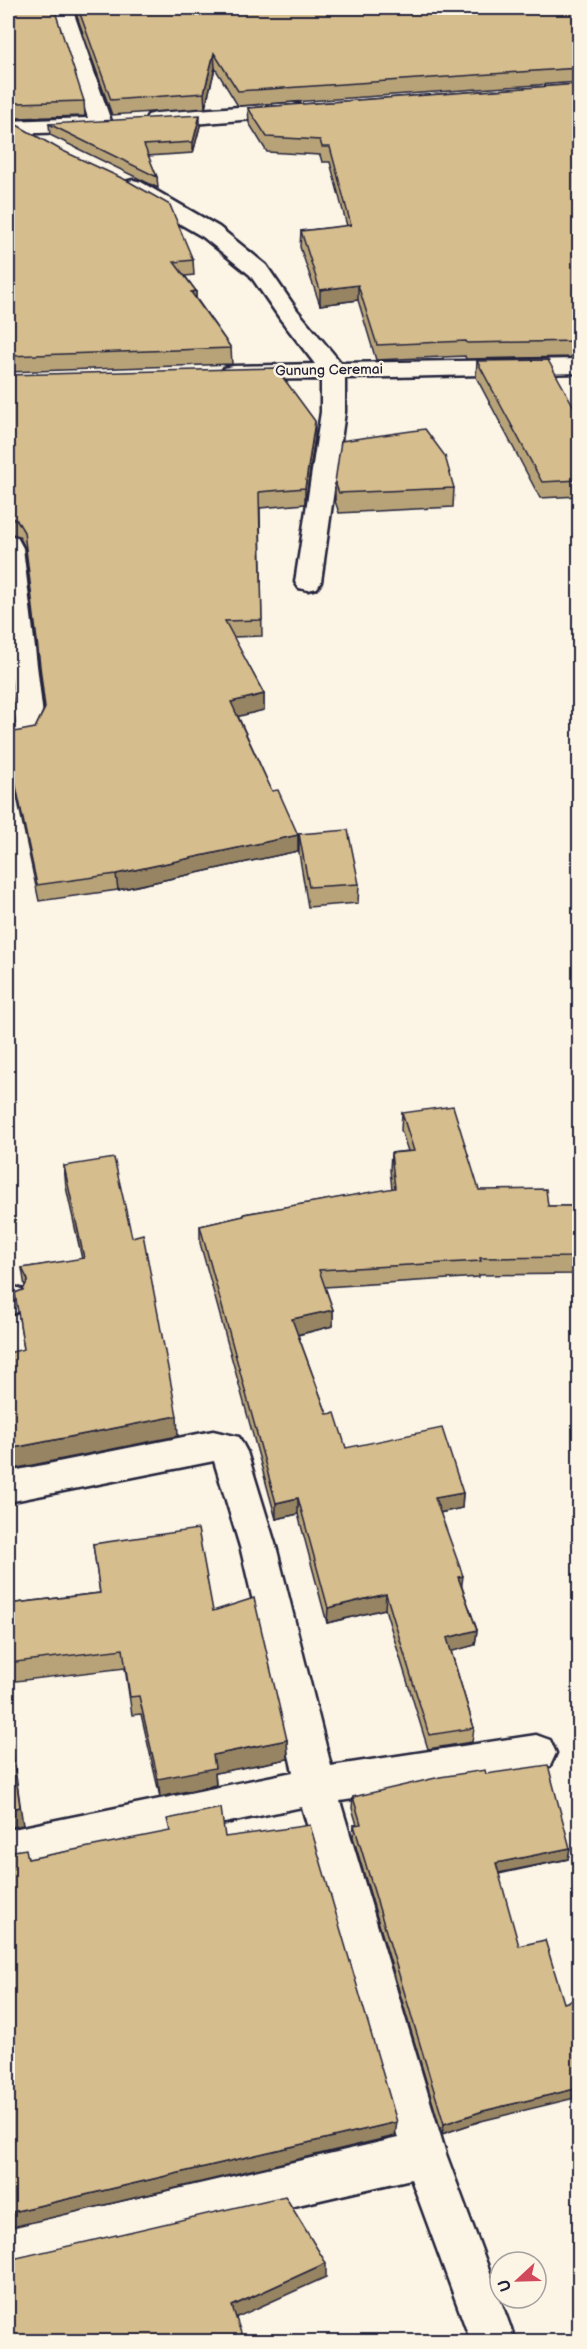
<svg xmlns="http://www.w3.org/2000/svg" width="587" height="2349" viewBox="0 0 587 2349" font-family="'Balsamiq Sans',sans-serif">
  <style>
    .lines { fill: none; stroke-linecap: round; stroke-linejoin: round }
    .minor-casing { stroke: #22223b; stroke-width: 5 }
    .minor { fill: #fcf5e5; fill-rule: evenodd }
    .wall { fill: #b8a379; stroke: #22223b; stroke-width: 1.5 }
    .shaded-wall { fill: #968463; stroke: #22223b; stroke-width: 1.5 }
    .building { fill: #d6bd8d; stroke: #22223b; stroke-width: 1.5 }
    .labels { text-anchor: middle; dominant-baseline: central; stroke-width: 5; stroke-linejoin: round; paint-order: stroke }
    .far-street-label { font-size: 14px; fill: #22223b; stroke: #fcf5e5 }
  </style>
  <rect width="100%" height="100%" fill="#fcf5e5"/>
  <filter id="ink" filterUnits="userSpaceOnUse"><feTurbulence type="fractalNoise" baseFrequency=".0167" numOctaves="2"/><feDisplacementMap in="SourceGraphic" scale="12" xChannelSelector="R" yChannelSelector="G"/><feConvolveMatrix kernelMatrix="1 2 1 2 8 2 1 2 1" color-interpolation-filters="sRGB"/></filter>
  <g filter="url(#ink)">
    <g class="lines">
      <g class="minor-casing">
        <path id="minor" d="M52 8H72L112 124 109 129 101 131 8 134V121L88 118Z
          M293 103 301 105 304 110 301 115 156 127 148 125 145 120 148 115 156 113Z
          M133 180 141 182 219 227 266 265 297 310 341 363 580 359V373L345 378V412L321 582 317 588 308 590 299 588 295 582 321 412V379L233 380 224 378 221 373 224 368 233 366 315 364 281 320 250 275 203 237 125 192 122 187 125 182Z
          M8 535 17 537 23 548 44 724 36 741 8 747V728L16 724 8 647Z
          M12 1286 24 1290 29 1300 24 1310 8 1315V1287Z
          M213 1431 239 1437 247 1452 277 1550 331 1766 536 1735 550 1740 556 1753 550 1766 536 1771 340 1801 446 2154 516 2342H471L411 2179 8 2272V2228L398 2138 302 1807 8 1868V1830L293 1772 241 1550 214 1461 8 1502V1472Z"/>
      </g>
      <use href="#minor" class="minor"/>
    </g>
    <path class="wall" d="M8 8 84 101 85 116 18 118 8 115Z
      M74 8H579V82L238 106 215 68 205 108 112 115Z
      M579 84V351H577L576 357 466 359 465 356 376 360 358 300 320 305 300 247 301 231 347 226 330 162H322L320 155 267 152 249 123 248 108Z
      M8 120 193 260 194 275 185 276 196 291V298L231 348 232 364 8 372Z
      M49 124 200 126 193 153 148 156 157 177 158 188 50 135Z
      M477 361 579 416V496L540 498 476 377Z
      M8 375 315 437 305 504 260 508 262 636 233 637 264 694V710L238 716 272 791 298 835V851L118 890 39 901 15 787 8 789 44 709 25 548 19 536 8 533V534Z
      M335 482 454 488 453 507 339 513 335 501Z
      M299 834 359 884 358 903 308 907 299 853Z
      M402 1113 479 1190 548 1206H579V1274L479 1275V1277L325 1287 333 1310V1326L298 1335 327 1414 346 1448 463 1493 462 1508 440 1513 462 1587 477 1630 475 1645 451 1651 474 1728 472 1742 428 1749 385 1609 327 1623 298 1514 276 1519 200 1243V1226L244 1216V1214L392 1189 390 1170 391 1153 408 1151 401 1130Z
      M64 1166 132 1237 178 1436 8 1470 24 1349 15 1293 23 1290 25 1287 22 1268 82 1259 66 1187Z
      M93 1544 213 1611 287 1740 288 1759 215 1773 216 1785 160 1797 141 1714 132 1715 125 1668 8 1682V1604L100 1593Z
      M486 1774 570 1848 568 1859 499 1874 481 2121 442 2134 353 1837 354 1825H357L352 1808 353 1797Z"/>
    <path class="shaded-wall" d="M214 53 215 68 205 108 204 93Z
      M200 115V126L193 153V142Z
      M358 285V300L320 305V290Z
      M196 291V306L191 292Z
      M315 421V437L305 504V488Z
      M8 664 14 723 8 726Z
      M264 694V710L232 718 231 702Z
      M13 772 15 787 8 789V773Z
      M298 835V851L118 890 116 874Z
      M333 1310V1326L292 1336V1319Z
      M177 1416 178 1436 8 1470V1449Z
      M463 1493 462 1508 434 1514 435 1498Z
      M298 1498V1514L276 1519V1503Z
      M463 1576 461 1591 458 1577Z
      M386 1594 385 1609 327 1623 328 1608Z
      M477 1630 475 1645 446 1653 447 1638Z
      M8 1719 23 1825 8 1828Z
      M287 1740 288 1759 215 1773 216 1785 160 1797 158 1779 213 1755Z
      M570 1848 568 1859 494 1874 496 1863Z
      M579 2088V2097L481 2121 442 2134 444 2124 483 2111Z
      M397 2122 395 2136 8 2228V2213Z
      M326 2263V2277L233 2319 232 2306Z"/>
    <path class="building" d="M8 8H54L84 101 17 103 8 101Z
      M78 8H579V68L238 91 214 53 204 93 111 100Z
      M579 84V335H576L578 341 467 343 466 341 377 345 358 285 320 290 301 231 351 225 330 147H322L320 140 267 137 248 108Z
      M200 115 193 142 144 145 157 177 49 124Z
      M8 120 61 150 128 181 170 205 193 260 174 262 196 291 191 292 231 348 8 356Z
      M548 360 579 416V480L542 482 477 361Z
      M276 368 315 421 305 488 259 492 262 620 225 621 264 694 231 702 272 791 278 790 298 835 116 874 37 885 13 772 8 773V733L35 728 45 708 24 532 17 520 8 517V375Z
      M425 429 445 456 454 488 339 493 335 482 341 441Z
      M8 665 12 707 8 709Z
      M348 830 359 884 309 887 299 834Z
      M453 1106 479 1190 546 1189 548 1206H579V1257L480 1258 481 1261 319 1270 333 1310 292 1319 327 1414 335 1413 346 1448 442 1428 463 1493 435 1498 463 1576 458 1577 477 1630 447 1638 474 1728 429 1735 386 1594 328 1608 298 1498 276 1503 200 1226 244 1216V1214L395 1188 391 1153 414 1151 402 1113Z
      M114 1158 132 1237 143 1234 177 1416 8 1449V1353L24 1349 15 1293 23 1290 28 1280 22 1268 84 1258 64 1166Z
      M198 1529 213 1611 254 1598 287 1740 213 1755 215 1768 158 1779 139 1696 130 1697 123 1649 8 1663V1604L100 1593 93 1544Z
      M8 1723 20 1807 8 1810Z
      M548 1765 570 1848 496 1863 519 1946 545 1940 564 2003 579 1998V2088L483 2111 444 2124 354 1825 361 1824 353 1797 440 1777 485 1770 486 1774Z
      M221 1808 225 1837 310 1825 397 2122 8 2213V1852L26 1849 28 1859 170 1831 167 1819Z
      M285 2196 326 2263 232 2306 244 2342H8V2260Z"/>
  </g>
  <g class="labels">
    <g class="far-street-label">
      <text transform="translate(329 370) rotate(-1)">Gunung Ceremai</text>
    </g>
  </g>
  <rect width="587" height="2349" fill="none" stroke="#fcf5e5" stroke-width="30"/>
  <rect x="15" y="15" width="557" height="2319" fill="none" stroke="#22223b" stroke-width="2" filter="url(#ink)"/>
  <g transform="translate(518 2280) rotate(248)"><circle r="28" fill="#fcf5e5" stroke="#a5a1a1" stroke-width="1.5"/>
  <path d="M0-4.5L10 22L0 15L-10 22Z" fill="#d1495b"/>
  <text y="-9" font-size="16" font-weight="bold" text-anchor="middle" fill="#22223b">U</text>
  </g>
</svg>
